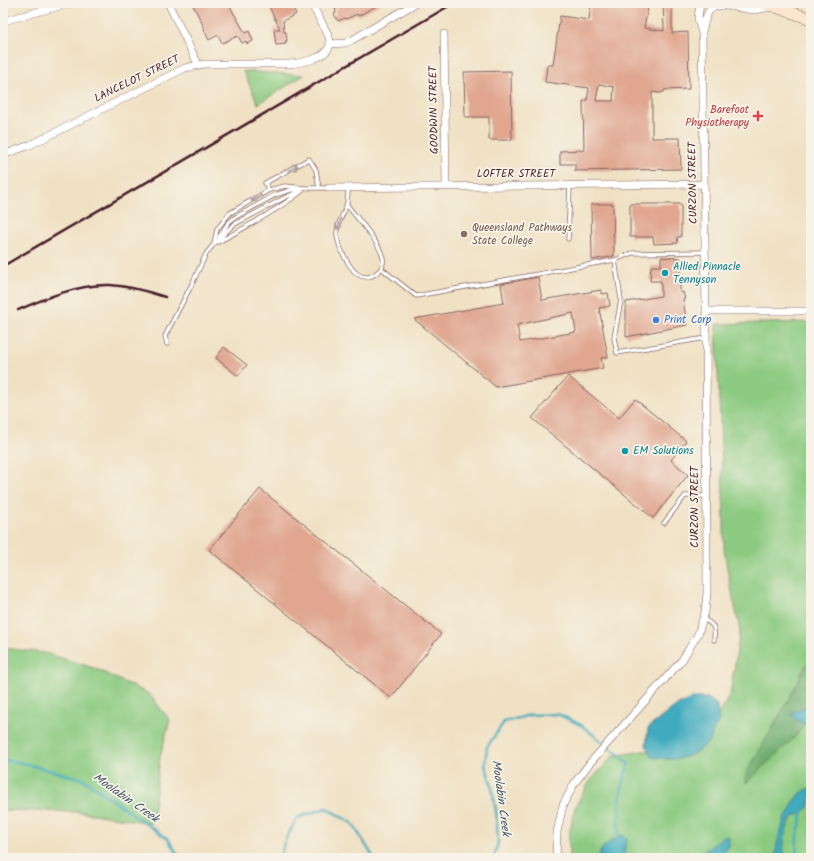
<svg xmlns="http://www.w3.org/2000/svg" width="814" height="861" viewBox="0 0 814 861" font-family="Kalam,sans-serif">
  <style>
    .green { fill: #8cca81; stroke: #6b7456 }
    .forest { fill: #71ae6f; stroke: #5e664d }
    .water { fill: #3fabbe; stroke: #446574 }
    .lines { fill: none; stroke-linecap: round; stroke-linejoin: round }
    .stream { stroke: #3fabbe; stroke-width: 2.5 }
    .building { fill: #e0a690; fill-rule: evenodd }
    .lane-casing { stroke: #846361; stroke-width: 5 }
    .street-casing { stroke: #846361; stroke-width: 8 }
    .secondary-casing { stroke: #846361; stroke-width: 12 }
    .lane { stroke: #fff; stroke-width: 3.5 }
    .street { stroke: #fff; stroke-width: 7 }
    .secondary { stroke: #fce5cf; stroke-width: 11 }
    .rail { stroke: #4a1f2b; stroke-width: 2.5 }
    .oneway { stroke: #ae9aa0 }
    .health-dot { fill: #e0444e; stroke: #f7f3e8; stroke-width: 1.5 }
    .education-dot { fill: #8d6e63; stroke: #f7f3e8; stroke-width: 1.5 }
    .culture-dot { fill: #0f9aa8; stroke: #f7f3e8; stroke-width: 1.5 }
    .shop-dot { fill: #3f7fe0; stroke: #f7f3e8; stroke-width: 1.5 }
    .labels { text-anchor: middle; dominant-baseline: central; stroke-width: 3.5; stroke-linejoin: round; paint-order: stroke }
    .street-label { font-size: 11px; fill: #4a1f2b; stroke: #f7f3e8 }
    .health-label { font-size: 11px; fill: #be3a42; stroke: #f7f3e8; text-anchor: end }
    .education-label { font-size: 11px; fill: #785e54; stroke: #f7f3e8; text-anchor: start }
    .culture-label { font-size: 11px; fill: #0d838f; stroke: #f7f3e8; text-anchor: start }
    .shop-label { font-size: 11px; fill: #366cbe; stroke: #f7f3e8; text-anchor: start }
    .water-label { font-size: 12px; font-style: italic; fill: #465766; stroke: #f7f3e8 }
  </style>
  <rect width="100%" height="100%" fill="#f7f3e8"/>
  <filter id="ink" filterUnits="userSpaceOnUse"><feTurbulence type="fractalNoise" baseFrequency=".025" numOctaves="2"/><feDisplacementMap in="SourceGraphic" scale="8" xChannelSelector="R" yChannelSelector="G"/><feConvolveMatrix kernelMatrix="1 2 1 2 8 2 1 2 1" color-interpolation-filters="sRGB"/></filter>
  <filter id="wash" filterUnits="userSpaceOnUse"><feTurbulence type="fractalNoise" baseFrequency=".012" numOctaves="4" result="noise"/><feDisplacementMap in="SourceGraphic" scale="16" xChannelSelector="R" yChannelSelector="G"/><feGaussianBlur stdDeviation="0.9" result="paint"/><feColorMatrix in="noise" values="0 0 0 0 0 0 0 0 0 0 0 0 0 0 0 0 0 1.4 0 .05"/><feComposite in="paint" operator="in"/></filter>
  <g filter="url(#wash)">
    <rect width="100%" height="100%" fill="#f0e1c4"/>
    <path class="green" d="M243 71 304 75 258 104Z
      M811 322V858H569V835L575 807 590 781 613 756 666 747 708 732 730 695 740 630 729 579 724 549V517L716 324Z
      M3 648 45 653 94 668 149 694 170 720 160 757 152 823 79 812 3 810Z"/>
    <path class="forest" d="M811 660V716L795 737 746 783V774L790 697 805 666Z"/>
    <path class="water" d="M692 698H708L717 705 719 721 712 733 710 741 703 747 691 755 679 759H667L651 757 646 745 648 728 673 708Z
      M807 706H811V727C804 723 796 722 791 715L793 712Z
      M811 787C811 805 810 811 792 817 786 829 781 844 785 858H775L777 844 785 817 790 810 795 799 801 793Z
      M620 835 625 836 627 839 624 851 626 858H600L599 856C601 844 612 842 620 835Z
      M724 836 729 837V846L720 858H690L709 848Z"/>
    <g class="lines">
      <path class="stream" d="M3 760 18 762 83 779 168 839 180 858
        M280 858 284 843 297 818 326 808 352 823 374 858
        M494 858 498 842 496 811 491 783 485 765 487 747 504 722 530 715 558 714 581 725 629 763C619 787 619 813 618 839
        M796 858 797 838 803 811"/>
    </g>
    <g id="blocks">
      <path class="building" d="M192 3H228L245 33 249 31 253 41 247 44 246 41 242 43 238 36 222 43 218 35 209 40 204 30 205 29Z
        M267 3H288L292 9 293 8 296 14 283 21 284 32H286L287 41H285L286 44 276 45 274 29H280Z
        M336 3H382L358 16 357 14 346 19 345 18 338 21 334 14 336 13 335 9 339 8Z
        M591 3H649L644 28 664 31 663 3H672V33L688 32 689 89 664 90V92L659 93 652 92V138H680L681 169 575 171V164H560V151L584 150 583 101H587L589 88 545 82 547 65H553L560 16 589 20ZM599 84 614 87 613 101H596Z
        M511 71 512 140H489V117H465L464 72Z
        M591 204H613L614 256 592 260Z
        M630 204H681V237H677L678 243 654 244 653 237H630Z
        M661 257 680 258V293L683 292 685 299H683L687 325 626 337V302L661 296V281H650L651 266H661Z
        M538 277 542 300 601 290V294L608 293 610 306 599 308 608 357 601 358 603 368 496 387 414 319 504 303 501 284ZM573 313 576 332 520 342 517 325Z
        M224 347 247 365 238 376 216 358Z
        M568 376 619 418 635 399 686 441 671 460 688 475 653 518 532 418Z
        M260 489 441 634 391 698 209 550Z"/>
    </g>
  </g>
  <g filter="url(#ink)">
    <use href="#blocks" fill-opacity="0" stroke="#846361" stroke-width="1"/>
    <g class="lines">
      <g class="lane-casing">
        <path id="lane" d="M269 190 265 183 309 159 316 170 319 188
          M347 205C357 218 380 243 383 258 385 269 372 280 361 276 350 272 338 246 337 235 336 224 343 216 346 206 348 201 348 194 348 188
          M219 237 228 223 234 218 275 195 291 190 299 189
          M568 239 570 185
          M218 242C247 227 276 211 302 191
          M214 244 217 229 230 213 269 190 285 186 305 188
          M615 260 621 300 614 338 617 353 706 338
          M381 268 416 296 615 260 632 253 705 252
          M167 344 165 336 192 284 206 254 214 244 233 225 286 197 306 188H329
          M664 523 685 496H706
          M703 619C715 625 715 627 714 640"/>
      </g>
      <g class="street-casing">
        <path id="street" d="M168 3 198 64
          M3 21 71 3
          M702 32C704 25 705 17 709 11 717 0 743 10 755 10 760 9 765 8 770 7
          M444 34 446 186
          M330 44 346 43 352 40 416 3
          M3 155 30 145 185 68 204 64H289C301 63 331 58 330 42 330 34 315 12 311 3
          M329 188 704 184
          M706 311H811
          M556 858 557 832 563 805 574 784 589 764 682 660 698 634 705 612 707 593 706 311 702 33 698 19 700 3"/>
      </g>
      <g class="secondary-casing">
        <path id="secondary" d="M764 3 811 19"/>
      </g>
      <use href="#lane" class="lane"/>
      <use href="#street" class="street"/>
      <use href="#secondary" class="secondary"/>
      <path class="rail" d="M3 266 454 3
        M18 310C46 298 78 284 110 285 129 286 147 291 165 297"/>
    </g>
    <defs><path id="oneway-shaft" d="M-6 0H5M1.5-3L5.5 0L1.5 3" fill="none" stroke-width="1.6" stroke-linecap="round" stroke-linejoin="round"/></defs>
    <g class="oneway">
      <use href="#oneway-shaft" transform="translate(293 168) rotate(-29)"/>
      <use href="#oneway-shaft" transform="translate(256 198) rotate(149)"/>
      <use href="#oneway-shaft" transform="translate(339 224) rotate(106)"/>
    </g>
  </g>
  <path class="health-dot" d="M756 110h4v4h4v4h-4v4h-4v-4h-4v-4h4z"/>
  <circle class="education-dot" cx="464" cy="234" r="4"/>
  <g class="culture-dot">
    <circle cx="665" cy="273" r="4"/>
    <circle cx="625" cy="451" r="4"/>
  </g>
  <circle class="shop-dot" cx="656" cy="320" r="4"/>
  <g class="labels">
    <g class="street-label">
      <text transform="translate(137 79) rotate(-26)">LANCELOT STREET</text>
      <text transform="translate(434 110) rotate(-91)">GOODWIN STREET</text>
      <text x="516" y="174">LOFTER STREET</text>
      <text transform="translate(693 183) rotate(-91)">CURZON STREET</text>
      <text transform="translate(695 507) rotate(-90)">CURZON STREET</text>
    </g>
    <g class="health-label">
      <text x="749" y="110">Barefoot<tspan x="749" dy="13">Physiotherapy</tspan></text>
    </g>
    <g class="education-label">
      <text x="472" y="228">Queensland Pathways<tspan x="472" dy="13">State College</tspan></text>
    </g>
    <g class="culture-label">
      <text x="673" y="267">Allied Pinnacle<tspan x="673" dy="13">Tennyson</tspan></text>
      <text x="633" y="451">EM Solutions</text>
    </g>
    <g class="shop-label">
      <text x="664" y="320">Print Corp</text>
    </g>
    <g class="water-label">
      <text transform="translate(126 798) rotate(35)">Moolabin Creek</text>
      <text transform="translate(501 798) rotate(82)">Moolabin Creek</text>
    </g>
  </g>
  <rect width="814" height="861" fill="none" stroke="#f7f3e8" stroke-width="16"/>
</svg>
